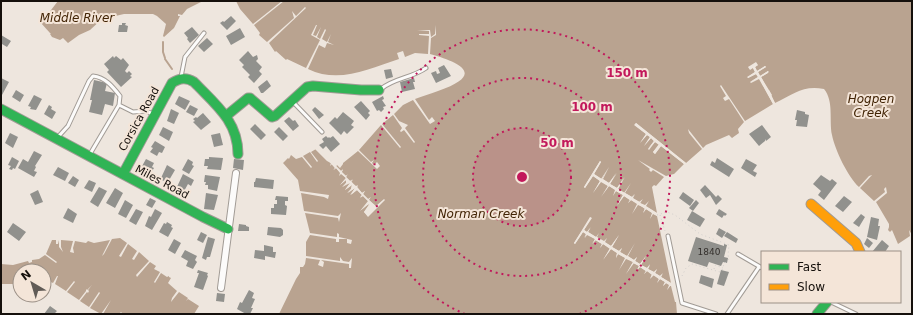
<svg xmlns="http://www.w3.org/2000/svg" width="913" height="315" viewBox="0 0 913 315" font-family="'DejaVu Sans',sans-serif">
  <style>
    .water { fill: #b9a390 }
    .pier { fill: #eee6de }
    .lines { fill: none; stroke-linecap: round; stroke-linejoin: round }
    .stream { stroke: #b9a390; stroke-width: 2 }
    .building { fill: #91918d }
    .lane-casing { stroke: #a19b95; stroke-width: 5 }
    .street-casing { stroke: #a19b95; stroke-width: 8 }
    .fast-casing { stroke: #a19b95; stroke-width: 11 }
    .slow-casing { stroke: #a19b95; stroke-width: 11 }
    .path { stroke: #d2cfcd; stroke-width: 1; stroke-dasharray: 1 3; stroke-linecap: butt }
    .lane { stroke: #fcfbfa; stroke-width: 3 }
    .street { stroke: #fcfbfa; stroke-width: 6 }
    .fast { stroke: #30b455; stroke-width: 9 }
    .slow { stroke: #ff9f0a; stroke-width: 9 }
    .ring { fill: none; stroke: #c2185b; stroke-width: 2; stroke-dasharray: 2 4 }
    .labels { text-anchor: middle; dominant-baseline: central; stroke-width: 4; stroke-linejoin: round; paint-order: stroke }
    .number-label { font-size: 9px; fill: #34302c }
    .street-label { font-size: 11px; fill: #15100c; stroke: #f4e5d8 }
    .water-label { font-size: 12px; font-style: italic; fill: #422405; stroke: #f4e5d8 }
    .centre { fill: #c2185b; stroke: #f4e5d8; stroke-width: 2 }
    .ring-label { font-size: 12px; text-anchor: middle; font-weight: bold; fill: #c2185b; stroke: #f4e5d8; stroke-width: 4; stroke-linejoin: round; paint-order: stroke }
  </style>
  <rect width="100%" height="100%" fill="#eee6de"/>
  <path class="water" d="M58 1H203L187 9 182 15 178 14V16H180L174 28 164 37 163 36 166 24 157 16 153 14H124L102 19 90 30 79 35 68 43 63 38 60 40 52 37 50 34 51 33H50L41 23Z
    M236 1H282L253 24 240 9Z
    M284 1H912V235L909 230 910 236 898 244 892 230 890 232 888 230 889 227V224L876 202 887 193 886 187 884 189 885 192 874 201 860 188 872 175 869 176 859 187C848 177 835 150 832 135 829 120 834 101 824 89 803 85 794 94 775 103L769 90H768L761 77 768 73V71L760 76 758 72 766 67 765 66 757 71 755 67 758 65 748 67 753 68 755 72 748 77V78L756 74 758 77 750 82 759 78 773 104 745 121 721 85 720 86 726 96 723 98 725 101 729 99 744 122 738 129 739 133 732 138 729 135 706 145 703 148 688 129 689 133 702 149 686 163 636 123 635 125 646 134 640 143 647 135 650 137 644 146 651 138 654 141 648 149 655 142 659 144 653 152 655 154 661 146 684 164 674 174 666 176 638 160 650 169 649 170 651 172 653 170 664 177 656 186 654 185 652 187 657 213 645 206 648 200 645 206 640 203 642 200 640 202 632 198 634 194 632 197 625 193 631 183 624 193 618 189 624 177 617 188 610 184 616 173 609 183 602 179 609 167 601 179 594 174 601 162 600 161 584 187 585 188 593 176 600 181 593 193 601 181 608 186 603 194 609 186 616 190 614 194 616 191 623 195 617 205 624 196 630 200 628 203 631 200 638 204 634 212 638 204 645 209 643 213 646 209 657 216 671 283 661 277 662 274 660 276 655 273 657 269 654 272 648 269 650 265 647 268 641 265 646 256 640 264 635 261 637 257 634 260 627 256 635 244 627 256 620 252 622 248 619 251 612 247 619 235 611 246 604 242 607 239 604 242 596 237 599 233 596 237 588 232 590 228 587 232 584 230 591 218V217L574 243 575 244 583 232 586 234 584 238 587 234 595 239 593 244 595 240 602 244 600 248 603 244 610 249 603 260 611 249 617 253 616 258 618 254 626 258 619 270 626 258 633 262 626 274 633 263 639 266 637 270 640 267 646 271 644 274 647 271 652 275 650 278 653 275 659 279 657 283 660 279 665 282 663 286 666 283 670 285 667 290 670 286H671L675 302H676L677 314H279L296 279 300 273V267H303L305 264 306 258 320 260 318 265 323 267 324 262 321 260 349 264V268H354H351L352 258 349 262 343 261 340 257V261L306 256V242L310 235 336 239V242H339V239H347V243L351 244 352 240 339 237V234L337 233V237L310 233 305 213 338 218 339 222 341 213 338 216 304 211 301 193 324 197 328 199 329 195 300 191 298 180 283 163 288 158 289 159 291 155 296 159 302 157 311 168 312 167 303 156 310 152 317 162 318 161 311 152 316 149C322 156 329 161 335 168L334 170 336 168 341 173 339 175 341 173 346 178 340 185 346 180V183L343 187 346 184 350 183 345 190 352 185 351 189 348 193 355 188 351 195 357 190 362 195 360 197 363 196 369 202 360 211 370 203 364 212 368 216 384 199 376 207 369 200 371 197 369 200 363 194 365 191 362 193 357 187 358 186 356 187 351 181 353 179 350 181 346 177 347 175 346 176 341 172 343 170 341 171 336 166 337 165 340 168 343 164V163L358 151 377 169 380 166 377 162 374 165 372 163 374 160 371 162 359 150 381 125 400 148 401 147 382 124 393 115 402 128 400 131 401 132 404 130 414 143 415 142 405 128 408 125 399 121 394 114 403 105 413 100 430 124 435 121 432 117 429 120 415 99C422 96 431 94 438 91 485 75 462 63 430 54L431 38 436 35V25L435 34 431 37 430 30H417L429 31V34H419V35L429 36 428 54 415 53 405 57 403 51 397 53 399 59C368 69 339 84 308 69L319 45 325 48 327 43 334 45 328 42 331 34 327 42 322 39 326 30 325 29 320 39 317 37 321 27 316 36 313 35 317 25H316L311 35 320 40 306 68 287 59 286 60 276 51 275 52 269 43 306 8 305 7 296 16 292 11 294 18 267 42 259 35 260 33 254 25Z
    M120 238 127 243 119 256 121 257 128 244 137 251 132 259 134 260 139 252 149 261 136 275 137 277 150 262 156 266 154 269 160 272 154 282 155 283 161 273 167 277 169 276V277L171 278 168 283 177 291 172 298 171 302 179 292 188 298 186 301 188 299 199 306 194 314H123L121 312 119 314H103L111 300 101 314 90 308 100 293 99 292 89 307 80 301 87 292 88 293 89 291 88 290 92 285 87 290 86 289V291L79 300 67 292 75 282 74 281 66 291 55 284 58 276H57L53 283 44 279V271H20V284H1V264L13 265 28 261 29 263 32 262V260L39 259 45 255 56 263 57 262 46 254 52 240H56V244H58L59 240V247L63 252 61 247V240L73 241 70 252 74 253 73 248 75 241 86 243 88 241 94 243 110 240 102 256 104 254 112 239Z"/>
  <path class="pier" d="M756 62 758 65 755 67 757 71 765 66 766 67 758 72 760 76 768 71 769 72 761 77 772 95 771 96 775 103 773 104 759 79 751 83 750 82 758 77 756 74 748 78 747 77 755 72 753 68 750 70 748 67Z
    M636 123 686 163 684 164 661 146 655 154 653 152 659 145 655 142 649 150 648 149 654 141 651 138 644 146 650 137 647 135 640 143 646 134 634 125Z
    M317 148 335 164 337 163 338 164 336 166 341 171 343 169 342 172 346 176 348 174 346 177 350 181 353 180 351 182 356 186 358 185 357 187 362 193 365 191 363 194 368 199 371 197 369 200 376 206 384 199 385 200 368 217 364 212 370 204 367 205 360 211 368 201 363 196 360 198 362 195 357 190 350 195 355 188 347 193 351 189 352 185 345 190 350 183 342 187 346 183V180L340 185 346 178 341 174 339 176 340 173 336 168 333 170 335 168 332 164 330 166 331 163 327 161 315 149Z
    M600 161 601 162 594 174 602 179 609 167 603 179 609 183 617 173 610 184 617 188 625 177 618 189 625 193 631 184 625 193 632 197 635 194 633 198 639 202 643 199 640 203 645 205 649 201 646 206 657 213V216L653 214 650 219 652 213 646 209 643 213 645 208 638 205 632 214 637 204 631 200 628 203 630 200 624 196 617 206 623 195 616 191 613 196 615 190 609 186 601 197 608 186 601 182 593 193 600 181 593 176 585 188 584 187Z
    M590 217 592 218 584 230 587 232 591 227 588 232 596 237 599 233 597 237 604 241 607 238 605 242 611 246 619 235 612 247 619 251 622 248 620 252 627 256 635 243 628 256 634 260 637 257 635 261 640 264 646 256 641 265 647 268 650 264 648 269 654 272 657 269 655 273 660 276 663 273 661 277 671 283V286H670L667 290 669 285 666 283 663 286 665 282 660 279 657 283 659 279 654 275 650 279 652 274 647 271 644 274 646 271 640 267 637 270 639 266 634 263 626 274 633 262 626 259 619 270 625 258 618 254 616 258 617 253 611 249 603 260 610 248 603 244 600 248 602 244 596 240 592 244 595 239 587 235 585 238 586 234 583 232 575 244 574 243Z"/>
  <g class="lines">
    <path class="stream" d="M163 42V52L165 58
      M165 59 172 69"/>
  </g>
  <path class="building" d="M231 16 236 21 227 30 220 23 223 21 224 22Z
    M122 23H126L125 25 128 26 127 32H118L119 25H122Z
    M192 27 199 35 190 43 187 39 188 38 184 33Z
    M240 28 245 37 231 45 226 36Z
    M1 35 11 41 7 47 2 44 1 47Z
    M207 38 213 44 204 52 198 46Z
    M248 51 253 57 257 55 258 59 256 61 262 67 259 71 262 74 254 83 248 77 250 75 242 67 244 65 239 60Z
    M113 56 114 58 116 56 121 60 123 58 129 65 125 71 127 73 129 71 132 74 130 76 132 77 121 87 107 72 109 70 104 64Z
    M444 65 451 76 436 83 431 73 436 71 437 74 440 73 438 68Z
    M391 69 393 77 386 79 384 70Z
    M1 78 9 82 2 95 1 94Z
    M414 78 415 82H413L415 89 402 92 400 82Z
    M94 80 107 83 105 91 115 93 113 106 105 104 102 115 89 112 92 100H90Z
    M267 80 271 86 263 93H261L258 87Z
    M16 90 24 95 20 102 12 97Z
    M34 95 42 99 36 110 30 109 31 107 28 106Z
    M179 96 190 101 185 110 175 104Z
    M383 96 384 99 382 100 386 106 383 107 384 109 381 112 379 110 377 111 372 102Z
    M361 101 370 111 368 113 370 115 366 120 354 107Z
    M49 105 52 107 51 109 56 112 52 119 44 114Z
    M190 105 198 109 194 116 186 112Z
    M315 107 324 115 319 119 312 110Z
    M171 109 179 113 174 124 167 121Z
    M797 110 805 112V114L809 115 807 127 796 126 797 120H795Z
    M343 112 354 121 351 125 354 127 347 134 344 131 341 135 329 123 335 117 337 119Z
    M203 113 211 122 201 130 193 122 195 121 193 119 196 117 197 118Z
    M289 117 293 121 295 120 299 126 293 131 284 121Z
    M255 124 266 135 261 140 250 129Z
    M762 125 771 137 766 141 765 139V141L759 146 749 134Z
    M163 127 173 132 169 141 159 135Z
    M279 127 288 136 283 141 274 132Z
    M10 133 18 137 13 148 5 143Z
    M220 133 223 145 214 147 211 135Z
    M326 136 328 138 329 137 330 138 333 136 340 144 331 152 326 146 323 149 319 145 324 142 322 139Z
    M155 141 165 147 162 153 159 152 157 156 150 152 153 148 151 147Z
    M34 151 42 155 35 166 36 167 34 171 37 172 34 177 18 168 23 159 28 162Z
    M12 157 19 161 15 169 13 168 12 170 9 169 11 166 8 165Z
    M209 157 223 158 221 170 207 169 208 166H204L205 159H209Z
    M717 158 734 169 729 177 710 165 712 161 715 163Z
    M146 159 154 163 152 167 154 168 151 173 141 168Z
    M188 159 193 162 192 165 194 166 189 174 182 170Z
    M234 159 244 160 243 170 233 168Z
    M746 159 757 165 753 171 757 173 755 177 741 168Z
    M167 165 175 170 168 182 161 180V178Z
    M58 167 69 173 65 181 53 175Z
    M183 174 194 180 191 186 188 184 183 193 176 189Z
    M205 175 220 177 217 191 208 189V185H205L206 182H204Z
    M821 175 830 181 832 179 837 183 824 200 818 195 821 191 813 184Z
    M73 176 79 180 75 187 68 183Z
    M256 178 274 180 273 189 254 187V182H255Z
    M89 180 96 183 92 192 84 188Z
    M705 185 716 197 718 195 722 199 716 205 710 195 706 198 700 190Z
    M99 187 107 191 98 207 90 202Z
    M115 188 123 193 115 208 106 203Z
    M38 190 43 202 35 205 30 194Z
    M683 192 694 200 690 206 679 198Z
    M206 193 218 195 214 210 204 209Z
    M276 196 288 197V201H285V205L287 206 286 215 271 214V208H274V204H277V200H275Z
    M844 196 852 202 843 212 835 206Z
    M150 198 156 201 152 208 146 205Z
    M125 200 133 205 126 218 118 214Z
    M696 200 699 203 693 211 689 208Z
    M68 208 77 214 73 223 63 218Z
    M136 209 143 212 136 225 129 221Z
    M155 209 162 213 152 230 145 226 149 216 151 217Z
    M719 209 727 214 725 216 724 215 722 218 716 214Z
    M692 211 705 219 700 227 687 220Z
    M861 214 865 217 859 227 853 223Z
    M871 217 879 219 878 226H880L877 240 867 237Z
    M167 222 172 225 171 227 173 228 168 237 159 232 164 223 166 224Z
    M13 223 26 232 19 241 7 232Z
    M239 224 246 225V226L249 227V231H238Z
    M268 227 281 228 283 230V235L280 237 267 235Z
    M719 228 726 232 722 238 716 234Z
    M201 232 207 235 203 243 197 240Z
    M727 232 738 239 736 243 724 236Z
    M208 237 215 239 210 257H207L206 260 202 258Z
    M696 237 724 246V244L727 245 724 257 728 258 727 263 723 262 721 266 709 262 707 267 688 261Z
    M867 238 873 243 869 248 864 244Z
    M174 239 181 243 175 254 168 250Z
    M882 240 889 246 885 252H872Z
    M264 245 273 247V252H276L275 258 265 256V260L254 258 255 250 264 251Z
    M185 250 197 256 195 260 197 262 193 269 186 266 188 261 181 257Z
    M198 270 208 273 207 275 208 276 203 290 194 287 199 273H197Z
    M721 270 729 272 724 286 717 284Z
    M701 275 714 279 712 288 699 283Z
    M249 290 254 293 252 298 255 299 251 308H253L250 314H246L237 309 240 302 242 303Z
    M217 293 225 294 224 302 216 301Z
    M50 306 57 311 54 314H44Z"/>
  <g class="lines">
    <g class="lane-casing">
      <path id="lane" d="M181 77 185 57 204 33
        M381 89C394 78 412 78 426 68
        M293 102 322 132
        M119 105 133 112 146 111 153 114
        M58 137 68 126 89 81 93 76C105 77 113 87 120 96L119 105 90 154
        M668 236 682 303 716 314
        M738 254 762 268
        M831 302 856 314
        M727 314 759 267"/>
    </g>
    <g class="street-casing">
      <path id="street" d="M221 288 236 173"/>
    </g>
    <g class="fast-casing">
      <path id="fast" d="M1 109 203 217 228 229
        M226 116 248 98H250L272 117 275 116 307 87 313 86 361 90H379
        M123 174 172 83C180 78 186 77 194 82 215 104 238 121 238 154
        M817 314 827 302"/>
    </g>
    <g class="slow-casing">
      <path id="slow" d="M811 204 856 243 860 252"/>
    </g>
    <path class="path" d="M657 215 667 212 675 215 700 234 729 245 728 255 729 259 724 264 722 270
      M660 215 665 231
      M714 269 715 265 723 268
      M682 276 686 268 692 264 720 272"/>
    <use href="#lane" class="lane"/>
    <use href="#street" class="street"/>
    <use href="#fast" class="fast"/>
    <use href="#slow" class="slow"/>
  </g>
  <circle cx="522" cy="177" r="49" fill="#c2185b" fill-opacity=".12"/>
  <g class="ring">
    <circle cx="522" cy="177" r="49"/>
    <circle cx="522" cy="177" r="99"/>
    <path d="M465 314A148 148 0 1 1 579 314"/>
  </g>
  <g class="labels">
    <g class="number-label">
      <text x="709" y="252">1840</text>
    </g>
    <g class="street-label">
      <text transform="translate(139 119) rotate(-61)">Corsica Road</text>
      <text transform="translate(162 182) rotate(28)">Miles Road</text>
    </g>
    <g class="water-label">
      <text x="77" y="18">Middle River</text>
      <text x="871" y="99">Hogpen<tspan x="871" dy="14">Creek</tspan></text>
      <text x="481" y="214">Norman Creek</text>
    </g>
  </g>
  <circle cx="522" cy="177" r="6" class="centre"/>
  <g class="ring-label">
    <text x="627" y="77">150 m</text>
    <text x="592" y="111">100 m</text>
    <text x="557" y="147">50 m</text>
  </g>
  <rect width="913" height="315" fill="none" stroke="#15100c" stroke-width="4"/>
  <rect x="761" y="251" width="140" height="52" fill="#f4e5d8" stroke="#9b9086"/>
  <rect x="769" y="264" width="20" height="6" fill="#30b455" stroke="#9b9086"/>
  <text x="797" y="271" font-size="12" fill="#15100c">Fast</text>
  <rect x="769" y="284" width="20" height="6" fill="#ff9f0a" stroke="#9b9086"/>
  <text x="797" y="291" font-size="12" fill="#15100c">Slow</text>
  <g transform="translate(32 283) rotate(322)"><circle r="19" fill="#f4e5d8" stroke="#9b9086"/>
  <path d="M0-3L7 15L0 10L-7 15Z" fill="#615b56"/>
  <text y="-6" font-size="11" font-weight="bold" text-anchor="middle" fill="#15100c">N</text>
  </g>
</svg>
